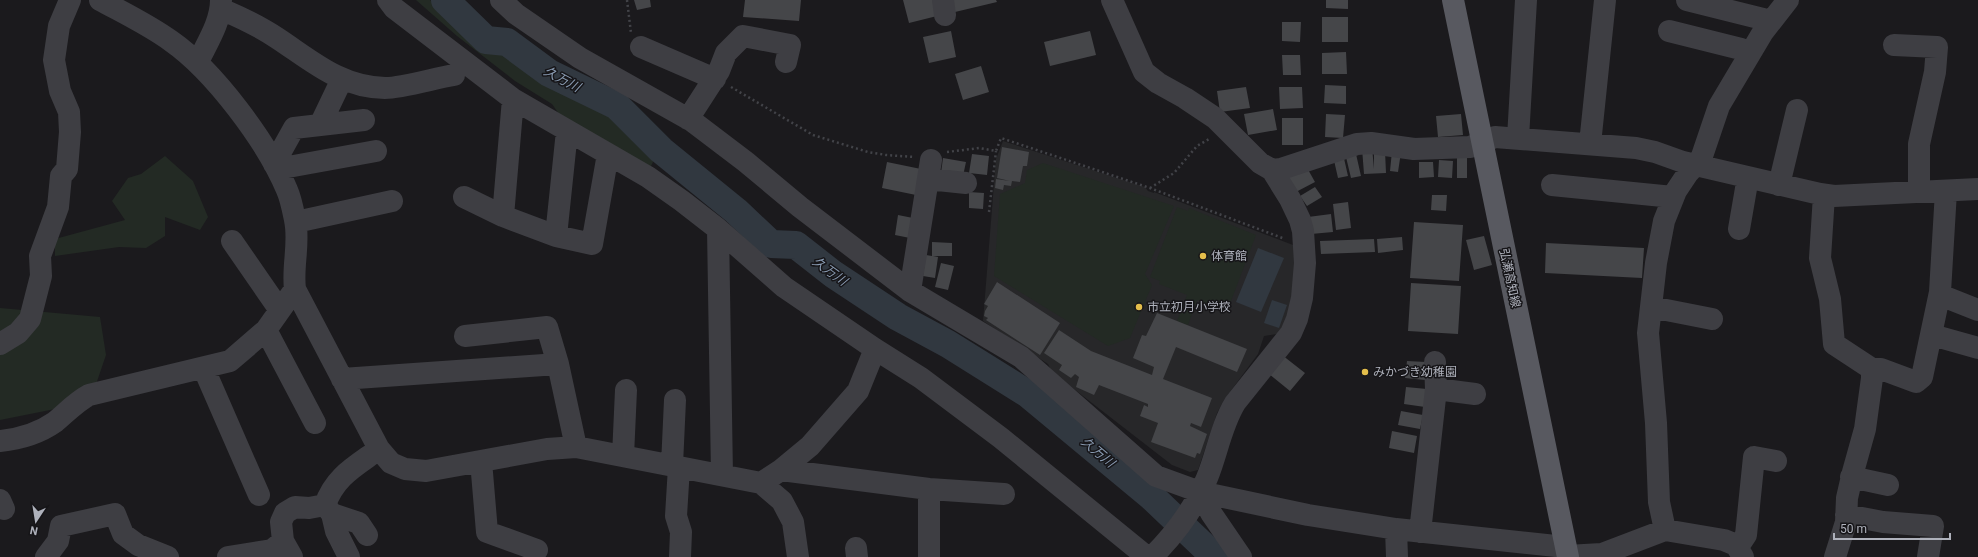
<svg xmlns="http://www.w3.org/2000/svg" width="1978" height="557" viewBox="0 0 1978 557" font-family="Roboto,'Noto Sans JP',sans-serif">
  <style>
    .built { fill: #272729 }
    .green { fill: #232a24 }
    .water { fill: #313840 }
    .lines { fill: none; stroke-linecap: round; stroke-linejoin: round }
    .river { stroke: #313840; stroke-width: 28 }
    .building { fill: #454649 }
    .path { stroke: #424348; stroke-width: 2.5; stroke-dasharray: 2 3; stroke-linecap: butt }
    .minor { stroke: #3e3e43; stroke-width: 22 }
    .major { stroke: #585960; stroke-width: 22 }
    .poi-dot { fill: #e4be4b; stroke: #161518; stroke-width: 1.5 }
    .labels { text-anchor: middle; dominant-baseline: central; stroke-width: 3; stroke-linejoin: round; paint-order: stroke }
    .poi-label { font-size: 12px; fill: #aeb1bb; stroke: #161518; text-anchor: start }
    .street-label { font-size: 12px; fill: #aeb1bb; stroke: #161518 }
    .water-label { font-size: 13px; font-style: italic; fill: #899bb2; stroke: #161518 }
  </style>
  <rect width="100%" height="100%" fill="#1b1a1d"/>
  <path class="built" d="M1003 141 1145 187 1148 191 1154 193V192L1301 248 1299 275 1283 333 1264 336 1258 354 1224 400 1217 413 1198 470 1190 472 1172 465 1052 372 1048 364 983 321 996 159Z"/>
  <path class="green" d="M416 0H430L493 53 492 46 504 48 526 62 542 79 613 111 643 138 650 149 654 160 648 172 566 124 552 104 515 81 457 36Z
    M165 156 193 181 208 217 200 230 165 217V236L146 248 119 247 55 256V239L125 220 112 201 128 178 141 174Z
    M1043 163 1174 206 1145 274 1152 285 1130 338 1108 346 994 276 1000 194 1025 183 1027 170Z
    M1177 207 1188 211 1189 208 1256 235 1228 309 1222 307 1221 309 1197 300 1188 325 1177 321 1187 295 1159 284 1160 281 1150 277Z
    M0 308 100 317 106 355 90 402 0 420Z"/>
  <path class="water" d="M1258 248 1284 258 1261 312 1236 302Z
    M1272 300 1287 305 1279 328 1264 323Z"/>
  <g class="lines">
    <path class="river" d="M445 0 486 40 507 42 549 73 617 106 661 150 736 211 771 244 796 245 833 274 898 317 948 344 1028 394 1152 497 1215 557"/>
  </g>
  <path class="building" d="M634 0H650L651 7 637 10Z
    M745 0H801L799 21 743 17Z
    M903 0H933L937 16 909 23Z
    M952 0H996L997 2 955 12Z
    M1326 0H1348V9L1326 8Z
    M1322 17H1348V42H1322Z
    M1282 22H1301L1300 42 1282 41Z
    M951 31 956 57 929 63 923 37Z
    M1090 31 1096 55 1050 66 1044 42Z
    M1346 52 1347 74H1322V53Z
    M1282 55H1300L1301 75H1283Z
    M981 66 989 92 963 100 955 74Z
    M1325 85 1346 86V104L1324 103Z
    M1246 87 1250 108 1220 112 1217 91Z
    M1279 87H1302L1303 108 1280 109Z
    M1273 109 1277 130 1248 135 1244 114Z
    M1326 114 1345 115 1343 138 1325 137Z
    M1461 114 1463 135 1438 137 1436 116Z
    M1282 118H1303V145H1282Z
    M1002 147 1029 152 1027 166H1023L1020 182 1012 181 1011 186 1004 185 1003 190 995 188 996 179 1010 181 997 178Z
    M1372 147 1374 169V152L1385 151 1386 173 1364 174 1362 148Z
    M1392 151 1401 152 1398 172 1390 171Z
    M1457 153H1467V178H1457Z
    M972 154 989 156 987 175 969 173Z
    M1343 154 1348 176 1338 178 1333 156Z
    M1356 154 1361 176 1351 178 1346 157Z
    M943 158 966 162 963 176 941 173Z
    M1439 160 1453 161 1452 178 1438 177Z
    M887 162 921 169 916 195 882 188Z
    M1419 162H1433L1434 177 1419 178Z
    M1306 166 1315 182 1294 193 1285 177Z
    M1315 187 1322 197 1307 206 1300 196Z
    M969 192 984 193 983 209 969 208Z
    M1432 195H1447L1446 211 1431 210Z
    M1348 202 1351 228 1336 230 1333 204Z
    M1331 214 1333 232 1311 234 1308 217Z
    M898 215 913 218 910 238 895 235Z
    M1414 222 1463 225 1459 281 1410 278Z
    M1484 236 1492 265 1474 270 1466 240Z
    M1402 237 1403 250 1378 253 1377 239Z
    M1374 239 1375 252 1321 254 1320 241Z
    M932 242 952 243V256H933L938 257 935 278 923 276 926 255 932 256Z
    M1546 243 1644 248 1642 278 1545 273Z
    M941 263 954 266 948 290 935 287Z
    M997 282 1060 323 1040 355 986 320 988 318 984 316 985 311 988 306 984 304Z
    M1411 283 1461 286 1458 334 1408 331Z
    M1157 313 1247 349 1237 372 1176 347 1163 379 1212 398 1201 427 1191 423 1190 426 1207 434 1200 454 1197 453 1195 458 1151 442 1158 423 1140 416 1144 405 1148 407V404L1099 385 1094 395 1076 387 1079 377 1075 374 1071 378 1059 370 1062 365 1044 353 1059 330 1091 351 1152 375 1154 367 1133 358 1142 335 1146 336Z
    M1282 355 1305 373 1290 391 1268 373Z
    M1407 361 1426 362 1425 380 1405 378Z
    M1406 387 1427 389 1425 407 1404 404Z
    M1401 411 1423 415 1420 429 1398 425Z
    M1392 431 1417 436 1414 453 1389 448Z"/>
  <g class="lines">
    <path class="path" d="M627 0 631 33
      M731 87 813 135 868 152 886 155 914 157
      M947 152 979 148 996 151 1001 138 1150 188 1285 239
      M1150 188 1174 173 1197 146 1211 138
      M989 212 996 151"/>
    <path class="minor" d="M100 0C124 13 149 25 171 41 214 71 267 142 287 190 291 199 293 210 295 220 300 243 292 266 295 289L379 449 391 463 405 469 426 471 547 449 576 447 761 483 781 470 929 489 1004 494
      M388 0 394 8 513 99 648 177 682 201 718 229 784 287 875 349 921 378 1001 438 1147 557
      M501 0 516 14 580 58 692 121 746 162 800 207 910 291 1021 357 1156 476 1200 492 1308 515 1396 529 1565 547
      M943 0 945 15
      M1112 0 1144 72 1158 83 1185 98 1215 118 1260 163 1272 170 1290 199 1300 220 1303 231 1305 263 1302 298 1297 319 1291 333 1235 403C1221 426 1217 454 1207 478 1195 507 1174 535 1152 557
      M1687 0 1771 21
      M221 9C240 17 259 26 277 38 312 61 340 87 385 88 403 88 435 78 454 75
      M1669 31 1741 49 1749 54
      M1894 45 1937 47 1935 72 1919 144V191
      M641 47 715 79
      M198 62C207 43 221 22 221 0
      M688 119 719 71 726 53 743 36 790 45 786 62
      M320 125 342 79
      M567 131 556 236 592 244 608 154
      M1518 138 1526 0
      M1590 144 1605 0
      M274 164 294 128 364 120
      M277 169 376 151
      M1272 170 1281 169 1357 144 1371 143 1414 149 1470 147 1495 137 1636 148 1655 152 1683 162 1820 194 1834 196 1978 189
      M928 179 966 183
      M1552 185 1673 197
      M1779 185 1797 110
      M1824 195 1820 258 1830 299 1834 344 1872 369
      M464 197 503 216 556 236
      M503 216 513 99
      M296 222 392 201
      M718 229 722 475
      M1739 229 1748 177
      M232 241 279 309
      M910 291 931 160
      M1940 295 1978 310
      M1651 307 1712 319
      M266 330 315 423
      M1932 335 1978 348
      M465 336 547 327 558 364 576 447
      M0 344 18 333 30 319 41 276 40 256 58 207 61 176 67 169 70 132 69 112 60 91 54 60 59 26 70 0
      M204 369 259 495
      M342 379 558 364
      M1436 389 1475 394
      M0 441C20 439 38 434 55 422 67 412 76 402 89 395L230 361 266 330 295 289
      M623 456 626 390
      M481 461 487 532 537 550
      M672 465 675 400
      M679 467 676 516 681 532 680 557
      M781 470 810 446 858 391 875 349
      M1851 477 1888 485
      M761 483 782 501 793 522 798 557
      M929 489V557
      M1200 492 1211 513 1241 557
      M0 500 4 509
      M325 505C335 476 356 466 379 449
      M325 505 332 514 336 531 349 557
      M332 514 359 523 367 535
      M1846 515 1883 522 1933 526 1928 557
      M1396 529 1397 557
      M1665 530 1659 502 1656 423 1648 333 1656 263 1664 221 1676 191 1688 173 1701 159 1719 106 1763 32 1788 0
      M1420 532 1436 389 1435 362
      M283 541 292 557
      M1738 547 1746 535 1754 457 1776 461
      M856 548 857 557
      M1567 556 1602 554 1665 530 1724 540 1736 545 1743 557
      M46 557 58 541 61 526 115 514 123 534 138 545 168 557
      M228 557 272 550 283 541 281 522 285 513 295 507 309 508 325 505
      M1835 557 1846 522 1847 498 1853 472 1865 429 1872 378V369H1881L1916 382 1922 377 1940 292 1946 191"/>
    <path class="major" d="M1453 0 1568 557"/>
  </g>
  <g class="poi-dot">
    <circle cx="1203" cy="256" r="4"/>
    <circle cx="1139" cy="307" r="4"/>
    <circle cx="1365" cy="372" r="4"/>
  </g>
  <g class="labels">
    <g class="poi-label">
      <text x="1211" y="256">体育館</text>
      <text x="1147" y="307">市立初月小学校</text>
      <text x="1373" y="372">みかづき幼稚園</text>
    </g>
    <g class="street-label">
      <text transform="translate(1510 278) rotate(78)">弘瀬高知線</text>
    </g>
    <g class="water-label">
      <text transform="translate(562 79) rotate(28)">久万川</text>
      <text transform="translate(830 271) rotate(36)">久万川</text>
      <text transform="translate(1098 452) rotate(40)">久万川</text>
    </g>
  </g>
  <g transform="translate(36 521) rotate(192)" stroke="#161518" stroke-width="3" paint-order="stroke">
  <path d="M0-3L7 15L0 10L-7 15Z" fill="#aeb1bb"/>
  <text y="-6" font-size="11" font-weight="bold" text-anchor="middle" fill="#aeb1bb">N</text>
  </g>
  <path d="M1834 533v6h116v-6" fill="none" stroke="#aeb1bb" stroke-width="2"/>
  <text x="1840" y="533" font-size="12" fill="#aeb1bb" stroke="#161518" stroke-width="3" paint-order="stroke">50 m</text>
</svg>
